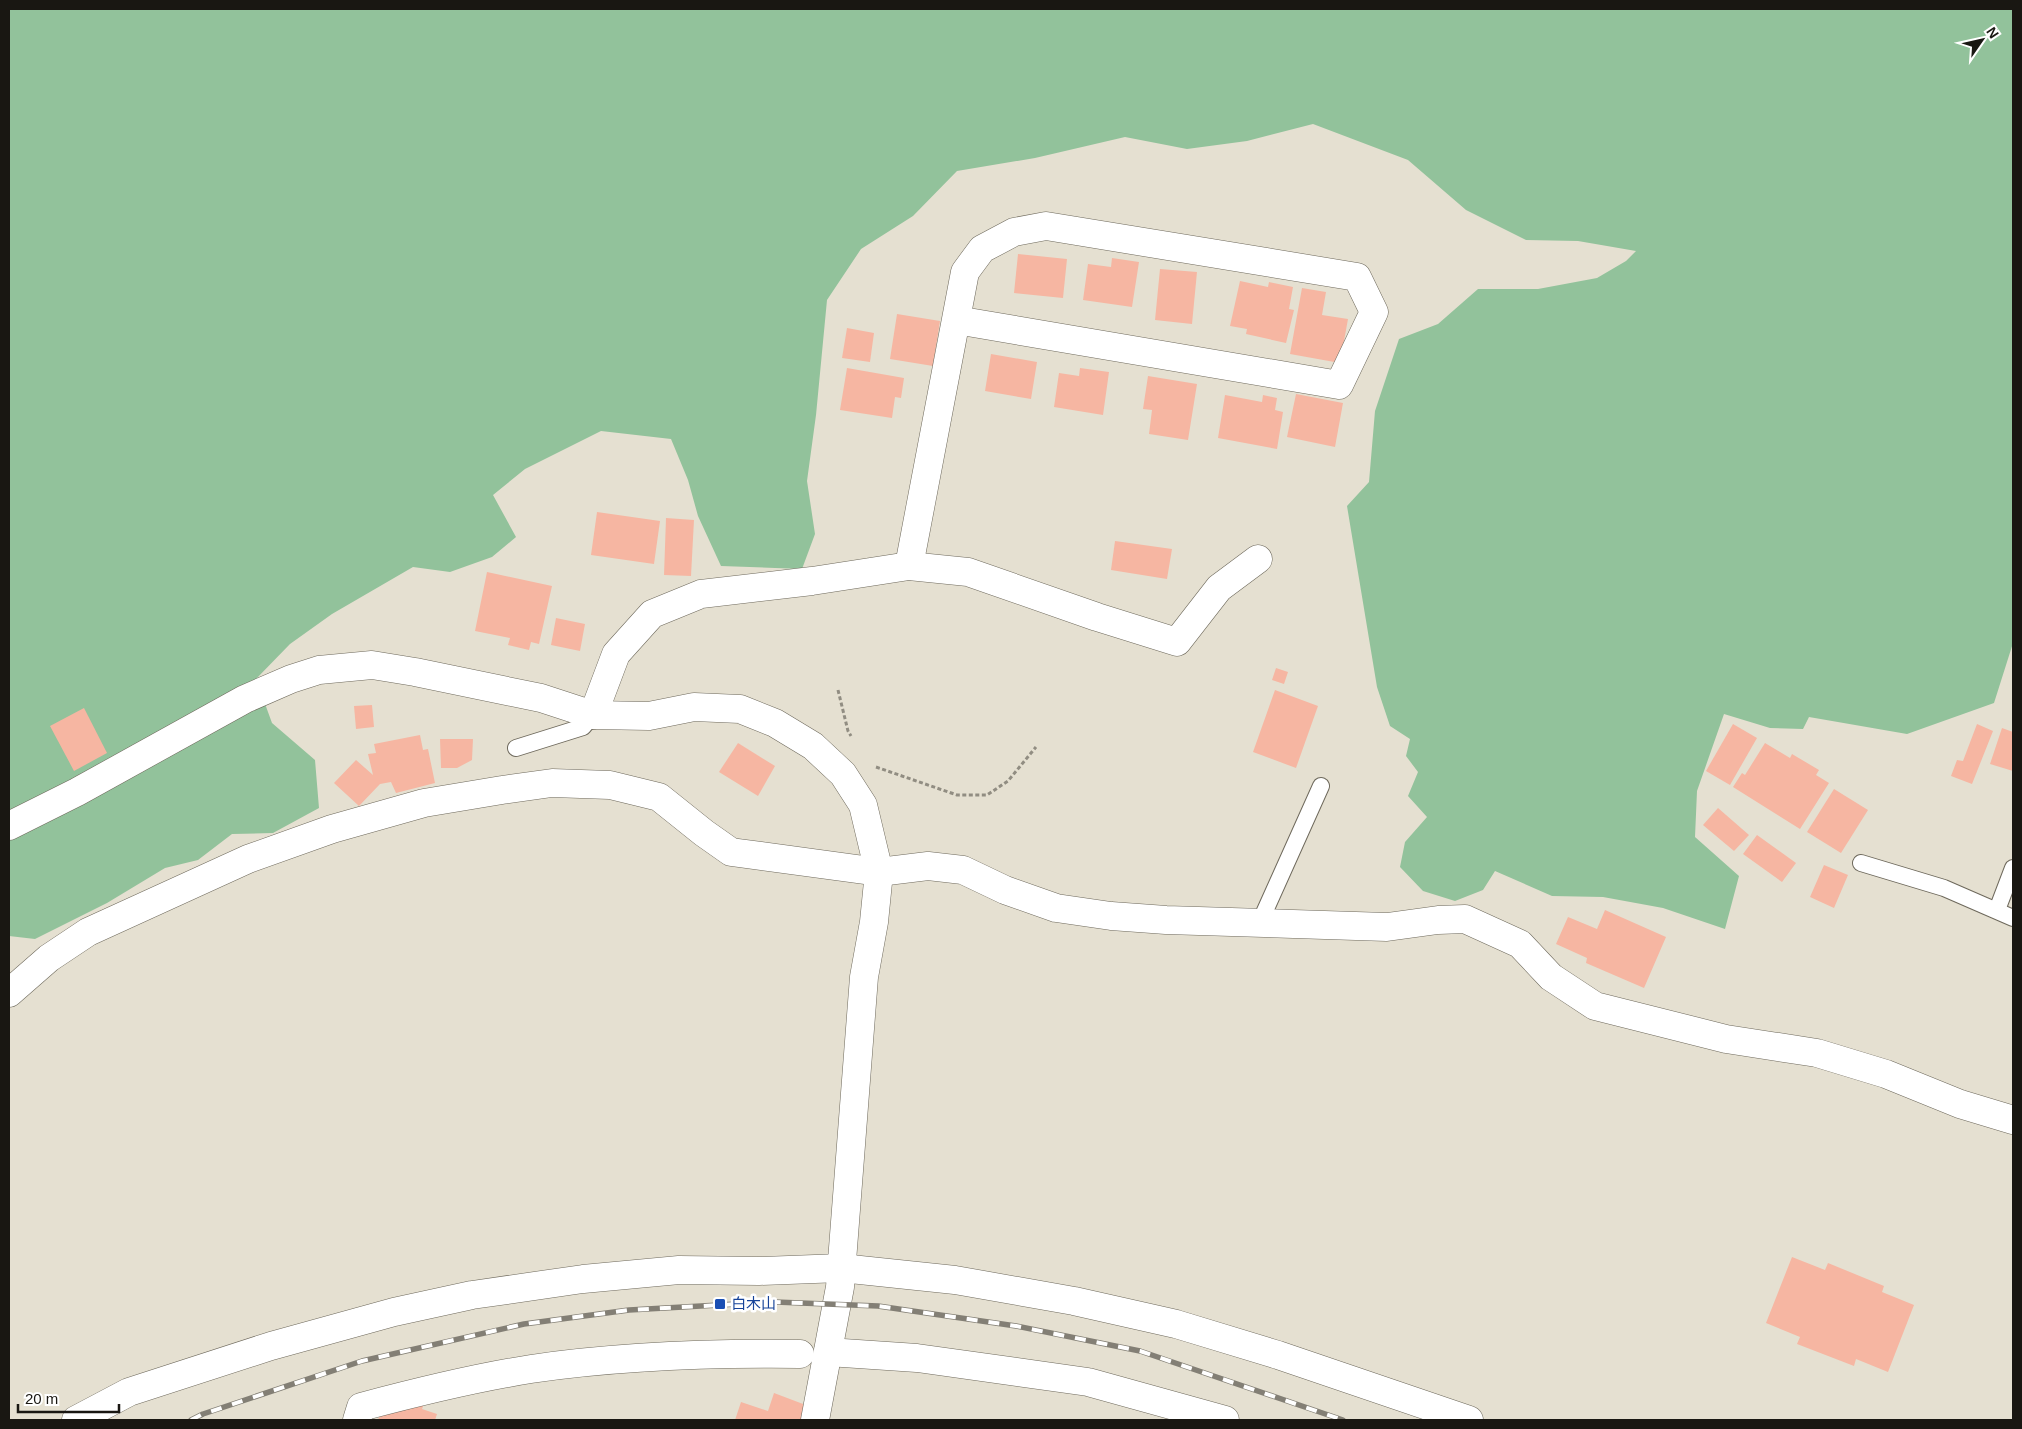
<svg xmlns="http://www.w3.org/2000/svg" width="2022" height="1429" viewBox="0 0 2022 1429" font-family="Helvetica,'Noto Sans JP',sans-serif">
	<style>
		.green { fill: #92c29b }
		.building { fill: #f6b6a2 }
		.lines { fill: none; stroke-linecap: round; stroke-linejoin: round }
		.lane-casing { stroke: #6e695c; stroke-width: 18 }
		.street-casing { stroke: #6e695c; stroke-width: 29 }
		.path { stroke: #918d82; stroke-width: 3; stroke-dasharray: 4 2.5; stroke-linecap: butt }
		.lane { stroke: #fff; stroke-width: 16 }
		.street { stroke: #fff; stroke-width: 28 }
		.rail-casing { stroke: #837f75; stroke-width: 5.5 }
		.rail { stroke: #fff; stroke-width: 4; stroke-dasharray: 11; stroke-linecap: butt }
		.transit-dot { fill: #1a4fb4; stroke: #fff; stroke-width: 2 }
		.labels { text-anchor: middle; stroke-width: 5; stroke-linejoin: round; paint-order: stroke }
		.transit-label { font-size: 15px; fill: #164399; stroke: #fff; text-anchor: start }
	</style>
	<rect width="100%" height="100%" fill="#e5e0d1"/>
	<!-- green -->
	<path class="green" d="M9 9H2013V643L1994 703 1907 734 1809 717 1803 729 1770 728 1724 714 1697 791 1695 837 1739 876 1725 929 1663 908 1603 897 1552 896 1495 871 1483 890 1455 901 1423 891 1400 867 1405 842 1427 817 1408 796 1418 772 1406 756 1410 739 1390 726 1377 687 1347 506 1369 482 1375 411 1399 339 1438 324 1478 289H1538L1597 278 1626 261 1636 251 1578 241 1526 240 1466 210 1408 160 1313 124 1247 141 1187 149 1125 137 1035 158 957 171 913 216 861 249 827 300 816 415 807 481 815 534 802 569 721 566 698 516 688 480 671 439 601 431 525 469 493 495 516 537 492 557 450 572 413 567 332 614 290 644 256 679 272 723 315 760 319 808 273 833 232 834 198 860 165 868 107 903 35 939 9 936Z"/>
	<!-- building -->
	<g class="building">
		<path d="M1018 254 1067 259 1063 298 1014 293Z"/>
		<path d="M1112 258 1139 262 1132 307 1083 300 1088 264 1111 267Z"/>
		<path d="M1160 269 1197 272 1192 324 1155 320Z"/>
		<path d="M1240 281 1268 287 1269 282 1293 287 1289 309 1294 310 1286 343 1246 334 1247 329 1230 326Z"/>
		<path d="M1302 288 1326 292 1322 315 1348 319 1340 363 1290 354Z"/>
		<path d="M897 314 940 321 933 366 890 359Z"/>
		<path d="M847 328 874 333 870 362 842 358Z"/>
		<path d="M991 354 1037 362 1031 399 985 391Z"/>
		<path d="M847 368 904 378 901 398 895 397 892 418 840 410Z"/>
		<path d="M1080 368 1109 372 1103 415 1054 407 1059 373 1079 376Z"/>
		<path d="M1148 376 1197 384 1188 440 1149 434 1152 410 1143 409Z"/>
		<path d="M1296 394 1343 403 1335 447 1287 437Z"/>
		<path d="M1225 395 1262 402 1263 395 1277 398 1275 410 1283 412 1277 449 1218 438Z"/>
		<path d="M597 512 660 521 654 564 591 555Z"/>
		<path d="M666 518 694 520 691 576 664 575Z"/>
		<path d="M1115 541 1172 549 1167 579 1111 570Z"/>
		<path d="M487 572 552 586 539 644 531 642 529 650 508 645 510 638 475 631Z"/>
		<path d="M556 618 585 624 580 651 551 645Z"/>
		<path d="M1276 668 1288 672 1284 684 1272 680Z"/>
		<path d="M1275 690 1318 706 1296 768 1253 752Z"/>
		<path d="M372 705 374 727 356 729 354 706Z"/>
		<path d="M84 708 107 753 74 771 50 726Z"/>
		<path d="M1733 724 1757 738 1730 785 1706 771Z"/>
		<path d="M1977 724 1993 731 1972 784 1951 776 1957 760 1963 761Z"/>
		<path d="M2002 728 2013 732V771L1990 764Z"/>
		<path d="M420 735 423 750 428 749 435 783 396 793 391 782 380 784 359 806 334 783 356 760 373 775 368 754 376 753 374 744Z"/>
		<path d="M440 739H473L472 760 457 768H441Z"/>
		<path d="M738 743 775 766 758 796 719 772Z"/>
		<path d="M1765 743 1790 758 1792 754 1819 770 1816 775 1829 783 1800 829 1733 787 1742 773 1745 775Z"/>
		<path d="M1834 789 1868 810 1841 853 1807 832Z"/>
		<path d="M1718 808 1749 835 1734 851 1703 825Z"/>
		<path d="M1757 835 1796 863 1782 882 1743 854Z"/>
		<path d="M1824 865 1848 875 1834 908 1810 897Z"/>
		<path d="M1605 910 1666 937 1644 988 1586 963 1587 958 1556 944 1568 917 1597 929Z"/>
		<path d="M1792 1257 1825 1270 1828 1263 1884 1286 1882 1292 1914 1305 1888 1372 1856 1359 1854 1366 1797 1344 1800 1337 1766 1323Z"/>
		<path d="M774 1393 811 1407 806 1420H735L741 1402 768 1411Z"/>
		<path d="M424 1404 422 1409 437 1414 435 1420H378L382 1408Z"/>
	</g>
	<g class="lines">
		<defs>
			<g id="lane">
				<path d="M516 748 583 727 593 715"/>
				<path d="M1861 863 1944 888 2013 918"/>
				<path d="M1997 910 2013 868"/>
				<path d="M1260 922 1321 786"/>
			</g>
			<g id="street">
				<path d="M909 566 965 272 982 249 1014 232 1046 226 1357 277 1374 312 1339 385 956 320"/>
				<path d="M593 715 616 654 652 614 701 594 812 581 909 566 968 572 1097 617 1177 642 1219 588 1258 559"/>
				<path d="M9 826 77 792 245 699 291 679 319 670 372 665 415 672 541 698 593 715 649 716 694 707 740 709 775 723 813 746 843 774 863 805 879 872 874 922 864 977 840 1287 815 1420"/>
				<path d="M9 993 49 958 88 932 248 859 332 829 424 803 502 790 552 783 610 785 659 797 704 833 731 852 879 872 928 866 963 870 1005 890 1056 908 1111 916 1166 920 1387 927 1438 920 1465 919 1520 944 1551 977 1595 1006 1726 1039 1817 1053 1886 1074 1960 1104 2013 1120"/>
				<path d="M828 1352 917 1358 1088 1382 1225 1420"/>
				<path d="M76 1420 129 1392 271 1346 394 1312 472 1295 583 1279 679 1270 759 1271 841 1268 955 1280 1074 1301 1176 1324 1278 1355 1469 1420"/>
				<path d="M357 1420 361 1407C417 1392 474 1378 531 1369 620 1356 710 1353 800 1354"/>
			</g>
		</defs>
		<!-- lane casing -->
		<use href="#lane" class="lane-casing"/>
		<!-- street casing -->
		<use href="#street" class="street-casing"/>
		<!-- path -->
		<g class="path">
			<path d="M838 690 848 731 851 736"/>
			<path d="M876 767 957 795H987L1008 781 1036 747"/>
		</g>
		<!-- lane -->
		<use href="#lane" class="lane"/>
		<!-- street -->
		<use href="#street" class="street"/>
		<defs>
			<path id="rail" d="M191 1420 203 1414 362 1361 524 1324 629 1310 775 1302 878 1306 1016 1326 1140 1351 1343 1420"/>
		</defs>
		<!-- rail casing -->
		<use href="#rail" class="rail-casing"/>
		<!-- rail -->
		<use href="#rail" class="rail"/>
	</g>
	<!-- markers -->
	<rect class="transit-dot" x="714" y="1298" width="12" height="12" rx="2.5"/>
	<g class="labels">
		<!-- transit labels -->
		<g class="transit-label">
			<text x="731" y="1309">白木山</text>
		</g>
	</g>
	<!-- border -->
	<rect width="2022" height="1429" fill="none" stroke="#191712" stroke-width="20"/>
	<!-- north arrow -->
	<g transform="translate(1982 40) rotate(56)" stroke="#ffffff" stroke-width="4" paint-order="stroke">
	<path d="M0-4L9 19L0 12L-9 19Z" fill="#191712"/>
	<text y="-8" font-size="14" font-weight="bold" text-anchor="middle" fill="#191712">N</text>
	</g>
	<!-- scale -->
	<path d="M18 1404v8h101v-8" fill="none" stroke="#191712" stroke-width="2.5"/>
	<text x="25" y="1404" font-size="15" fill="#191712" stroke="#ffffff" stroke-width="4" paint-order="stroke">20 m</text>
</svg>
